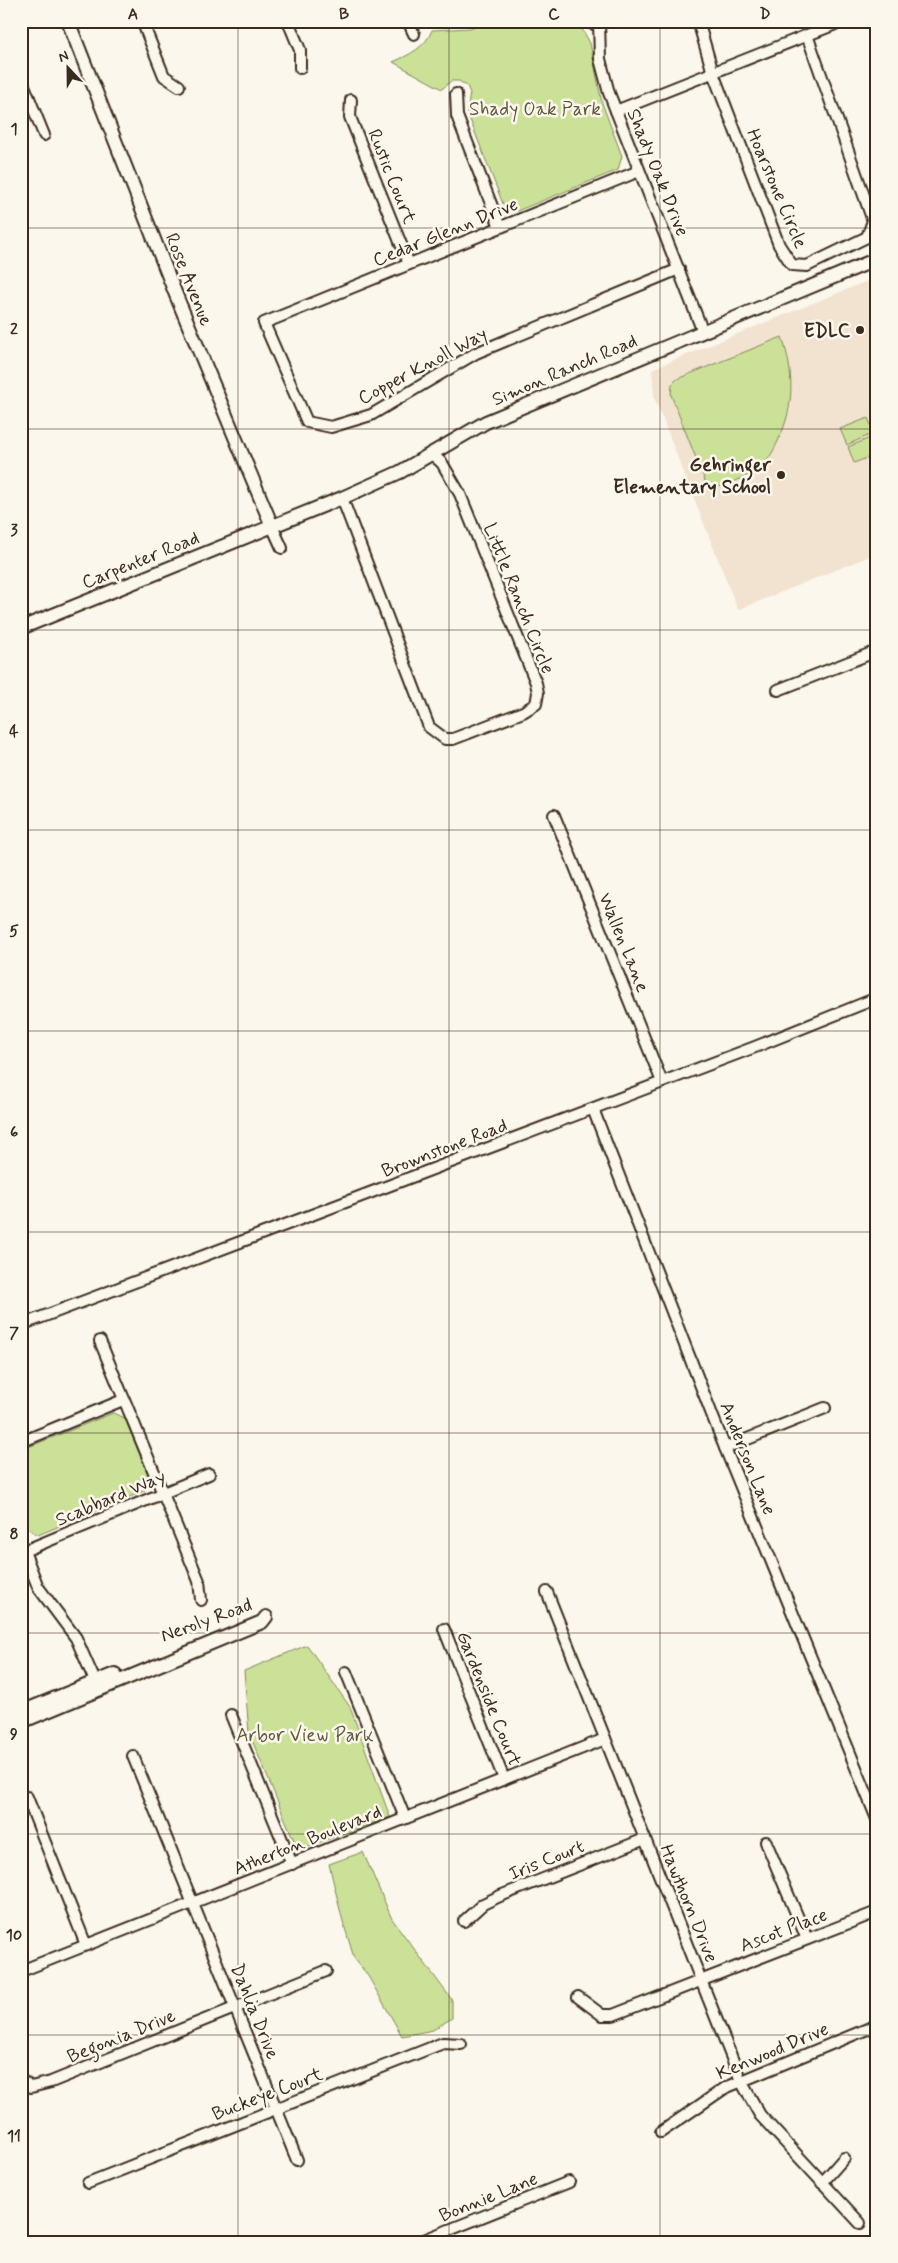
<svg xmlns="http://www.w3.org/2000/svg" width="898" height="2263" viewBox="0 0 898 2263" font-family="Mynerve,sans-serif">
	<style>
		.built { fill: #f2e2d0 }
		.green { fill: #cae197; stroke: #82865a }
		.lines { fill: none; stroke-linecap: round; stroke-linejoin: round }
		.minor-casing { stroke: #3b2a1e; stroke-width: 14 }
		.tertiary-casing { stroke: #3b2a1e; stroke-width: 16 }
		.minor { stroke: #fbf7ec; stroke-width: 10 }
		.tertiary { stroke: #fbf7ec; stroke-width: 12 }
		.grid { fill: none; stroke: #3b2a1e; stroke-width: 1; stroke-opacity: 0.55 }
		.poi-dot { fill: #3b2a1e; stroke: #fbf7ec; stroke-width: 2 }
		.labels { text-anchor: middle; stroke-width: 5; stroke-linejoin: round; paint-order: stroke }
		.park-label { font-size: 19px; fill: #5f583c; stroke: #fbf7ec }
		.street-label { font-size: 19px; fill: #3b2a1e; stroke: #fbf7ec }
		.poi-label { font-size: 19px; font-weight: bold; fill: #3b2a1e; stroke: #fbf7ec; text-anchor: end }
		.neatline { fill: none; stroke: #3b2a1e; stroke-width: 2 }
		.grid-label { font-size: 16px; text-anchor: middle; font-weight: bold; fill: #3b2a1e }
	</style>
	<rect width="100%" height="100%" fill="#fbf7ec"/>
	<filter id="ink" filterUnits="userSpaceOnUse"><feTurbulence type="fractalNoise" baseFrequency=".02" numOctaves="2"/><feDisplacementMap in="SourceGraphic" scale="10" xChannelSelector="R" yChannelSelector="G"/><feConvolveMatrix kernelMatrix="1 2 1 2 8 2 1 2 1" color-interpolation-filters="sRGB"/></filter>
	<g filter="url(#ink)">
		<!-- built -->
		<path class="built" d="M877 277V553L738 610 654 397 652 369Z"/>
		<!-- green -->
		<g class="green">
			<path d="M488 21H557L582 29 590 43 602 103 622 156 618 170 517 211 503 204 467 112 470 93 467 86 459 81H451L442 89 393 62C409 55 426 47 432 30L470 28Z"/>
			<path d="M782 337C794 373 795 406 778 441 774 450 767 463 759 469 745 479 724 484 709 491L671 395 672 384 677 379Z"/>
			<path d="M868 418 874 433 847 445 840 429Z"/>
			<path d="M875 436 877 454 854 463 848 447Z"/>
			<path d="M113 1413 125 1418 150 1480 144 1491 38 1535 25 1527 21 1518V1450Z"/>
			<path d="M307 1645 350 1707 390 1817 298 1850 249 1733 244 1671Z"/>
			<path d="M363 1852 392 1919 452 2000V2018L433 2030 402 2036 368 1976 354 1958 342 1918 329 1864Z"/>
		</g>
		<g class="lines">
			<defs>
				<g id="minor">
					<path d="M142 21 164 76 179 86"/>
					<path d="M288 21 300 50V68"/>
					<path d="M408 21 414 34"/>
					<path d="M583 21 598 25"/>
					<path d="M599 21 600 59 609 93 703 332"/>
					<path d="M698 21 713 73 779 245 792 265 807 266 867 237 873 221 807 35"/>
					<path d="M21 78 44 135"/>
					<path d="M456 94 457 116 500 227"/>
					<path d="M351 100 350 117 409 264"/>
					<path d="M616 111 843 21"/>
					<path d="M639 171 264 323 307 422 331 427 371 415 476 353 679 269"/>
					<path d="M342 498 429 727 445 739H453L523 712 536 704 538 693 536 683 460 494 442 463 431 453"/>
					<path d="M272 526 282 548"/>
					<path d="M778 690 877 651"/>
					<path d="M554 815 662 1082"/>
					<path d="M593 1109 725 1448 877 1819"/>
					<path d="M21 1325 755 1047 877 998"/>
					<path d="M100 1341 199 1581 201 1600"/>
					<path d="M21 1442 123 1400"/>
					<path d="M725 1448 825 1408"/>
					<path d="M22 1546 38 1587 76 1638 98 1688"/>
					<path d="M24 1551 209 1474"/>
					<path d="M547 1592 741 2081 760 2115 860 2223"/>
					<path d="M444 1629 504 1779"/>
					<path d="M346 1672 405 1818"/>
					<path d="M231 1715 292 1864"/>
					<path d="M133 1756 297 2160"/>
					<path d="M27 1797 86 1945"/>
					<path d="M766 1842 807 1939"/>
					<path d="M464 1921 483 1904 500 1896 645 1839"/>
					<path d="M21 1971 605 1739"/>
					<path d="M578 1997 602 2015H613L877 1912"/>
					<path d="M21 2080 31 2087 51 2082 326 1971"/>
					<path d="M661 2132 725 2088 877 2025"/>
					<path d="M88 2183 443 2043 461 2044"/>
					<path d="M822 2183 844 2158"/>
					<path d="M419 2242 569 2182"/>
				</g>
				<g id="tertiary">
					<path d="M68 21 176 295 272 526"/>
					<path d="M21 628 342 498 400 472 486 422 877 259"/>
					<path d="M21 1712 115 1674"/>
					<path d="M21 1722 262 1622 266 1617"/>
				</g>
			</defs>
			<!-- minor casing -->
			<use href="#minor" class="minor-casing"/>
			<!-- tertiary casing -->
			<use href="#tertiary" class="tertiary-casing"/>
			<!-- minor -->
			<use href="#minor" class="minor"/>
			<!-- tertiary -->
			<use href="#tertiary" class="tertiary"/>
		</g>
	</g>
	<!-- grid -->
	<path class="grid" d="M238 21V2242M449 21V2242M660 21V2242M21 228H877M21 429H877M21 630H877M21 830H877M21 1031H877M21 1232H877M21 1433H877M21 1633H877M21 1834H877M21 2035H877"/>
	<!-- markers -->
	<g class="poi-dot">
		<circle cx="860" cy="330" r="5"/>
		<circle cx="781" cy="475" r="5"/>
	</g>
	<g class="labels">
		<!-- park labels -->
		<g class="park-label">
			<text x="535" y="115">Shady Oak Park</text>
			<text x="305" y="1741">Arbor View Park</text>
		</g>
		<!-- street labels -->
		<g class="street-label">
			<text transform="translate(659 172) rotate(68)" y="7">Shady Oak Drive</text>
			<text transform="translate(393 176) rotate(68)" y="7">Rustic Court</text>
			<text transform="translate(778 188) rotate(67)" y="7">Hoarstone Circle</text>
			<text transform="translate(445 231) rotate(-22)" y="7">Cedar Glenn Drive</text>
			<text transform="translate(190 279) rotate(68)" y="7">Rose Avenue</text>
			<text transform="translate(422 365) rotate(-28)" y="7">Copper Knoll Way</text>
			<text transform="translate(564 369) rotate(-23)" y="7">Simon Ranch Road</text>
			<text transform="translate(140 559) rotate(-22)" y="7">Carpenter Road</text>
			<text transform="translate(520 598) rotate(68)" y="7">Little Ranch Circle</text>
			<text transform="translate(625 942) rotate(68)" y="7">Wallen Lane</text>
			<text transform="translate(444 1147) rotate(-21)" y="7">Brownstone Road</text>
			<text transform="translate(749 1458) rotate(68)" y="7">Anderson Lane</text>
			<text transform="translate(110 1497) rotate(-23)" y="7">Scabbard Way</text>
			<text transform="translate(206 1619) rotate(-20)" y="7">Neroly Road</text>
			<text transform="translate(490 1698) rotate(68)" y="7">Gardenside Court</text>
			<text transform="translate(307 1839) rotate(-22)" y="7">Atherton Boulevard</text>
			<text transform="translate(546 1859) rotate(-22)" y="7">Iris Court</text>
			<text transform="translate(690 1903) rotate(68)" y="7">Hawthorn Drive</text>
			<text transform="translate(783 1929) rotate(-21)" y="7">Ascot Place</text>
			<text transform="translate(256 2011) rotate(68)" y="7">Dahlia Drive</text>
			<text transform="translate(121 2035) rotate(-22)" y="7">Begonia Drive</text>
			<text transform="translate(772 2050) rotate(-23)" y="7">Kenwood Drive</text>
			<text transform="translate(267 2093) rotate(-21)" y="7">Buckeye Court</text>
			<text transform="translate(488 2196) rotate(-22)" y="7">Bonnie Lane</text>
		</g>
		<!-- poi labels -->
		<g class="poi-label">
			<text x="850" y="337">EDLC</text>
			<text x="771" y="471">Gehringer<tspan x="771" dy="22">Elementary School</tspan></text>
		</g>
	</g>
	<!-- margin -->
	<rect width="898" height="2263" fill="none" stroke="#fbf7ec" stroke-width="55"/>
	<!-- north arrow -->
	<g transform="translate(68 68) rotate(338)" stroke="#fbf7ec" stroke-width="4" paint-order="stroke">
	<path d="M0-4L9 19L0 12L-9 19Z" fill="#3b2a1e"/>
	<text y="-8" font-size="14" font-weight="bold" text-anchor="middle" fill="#3b2a1e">N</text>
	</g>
	<rect x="28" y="28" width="842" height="2208" class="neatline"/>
	<g class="grid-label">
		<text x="133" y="19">A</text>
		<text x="344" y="19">B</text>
		<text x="554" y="19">C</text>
		<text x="765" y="19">D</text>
		<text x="14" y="134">1</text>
		<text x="14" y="334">2</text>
		<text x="14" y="535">3</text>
		<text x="14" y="736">4</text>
		<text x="14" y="936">5</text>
		<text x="14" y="1137">6</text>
		<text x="14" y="1338">7</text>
		<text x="14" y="1539">8</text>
		<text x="14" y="1739">9</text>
		<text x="14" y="1940">10</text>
		<text x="14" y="2141">11</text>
	</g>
</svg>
